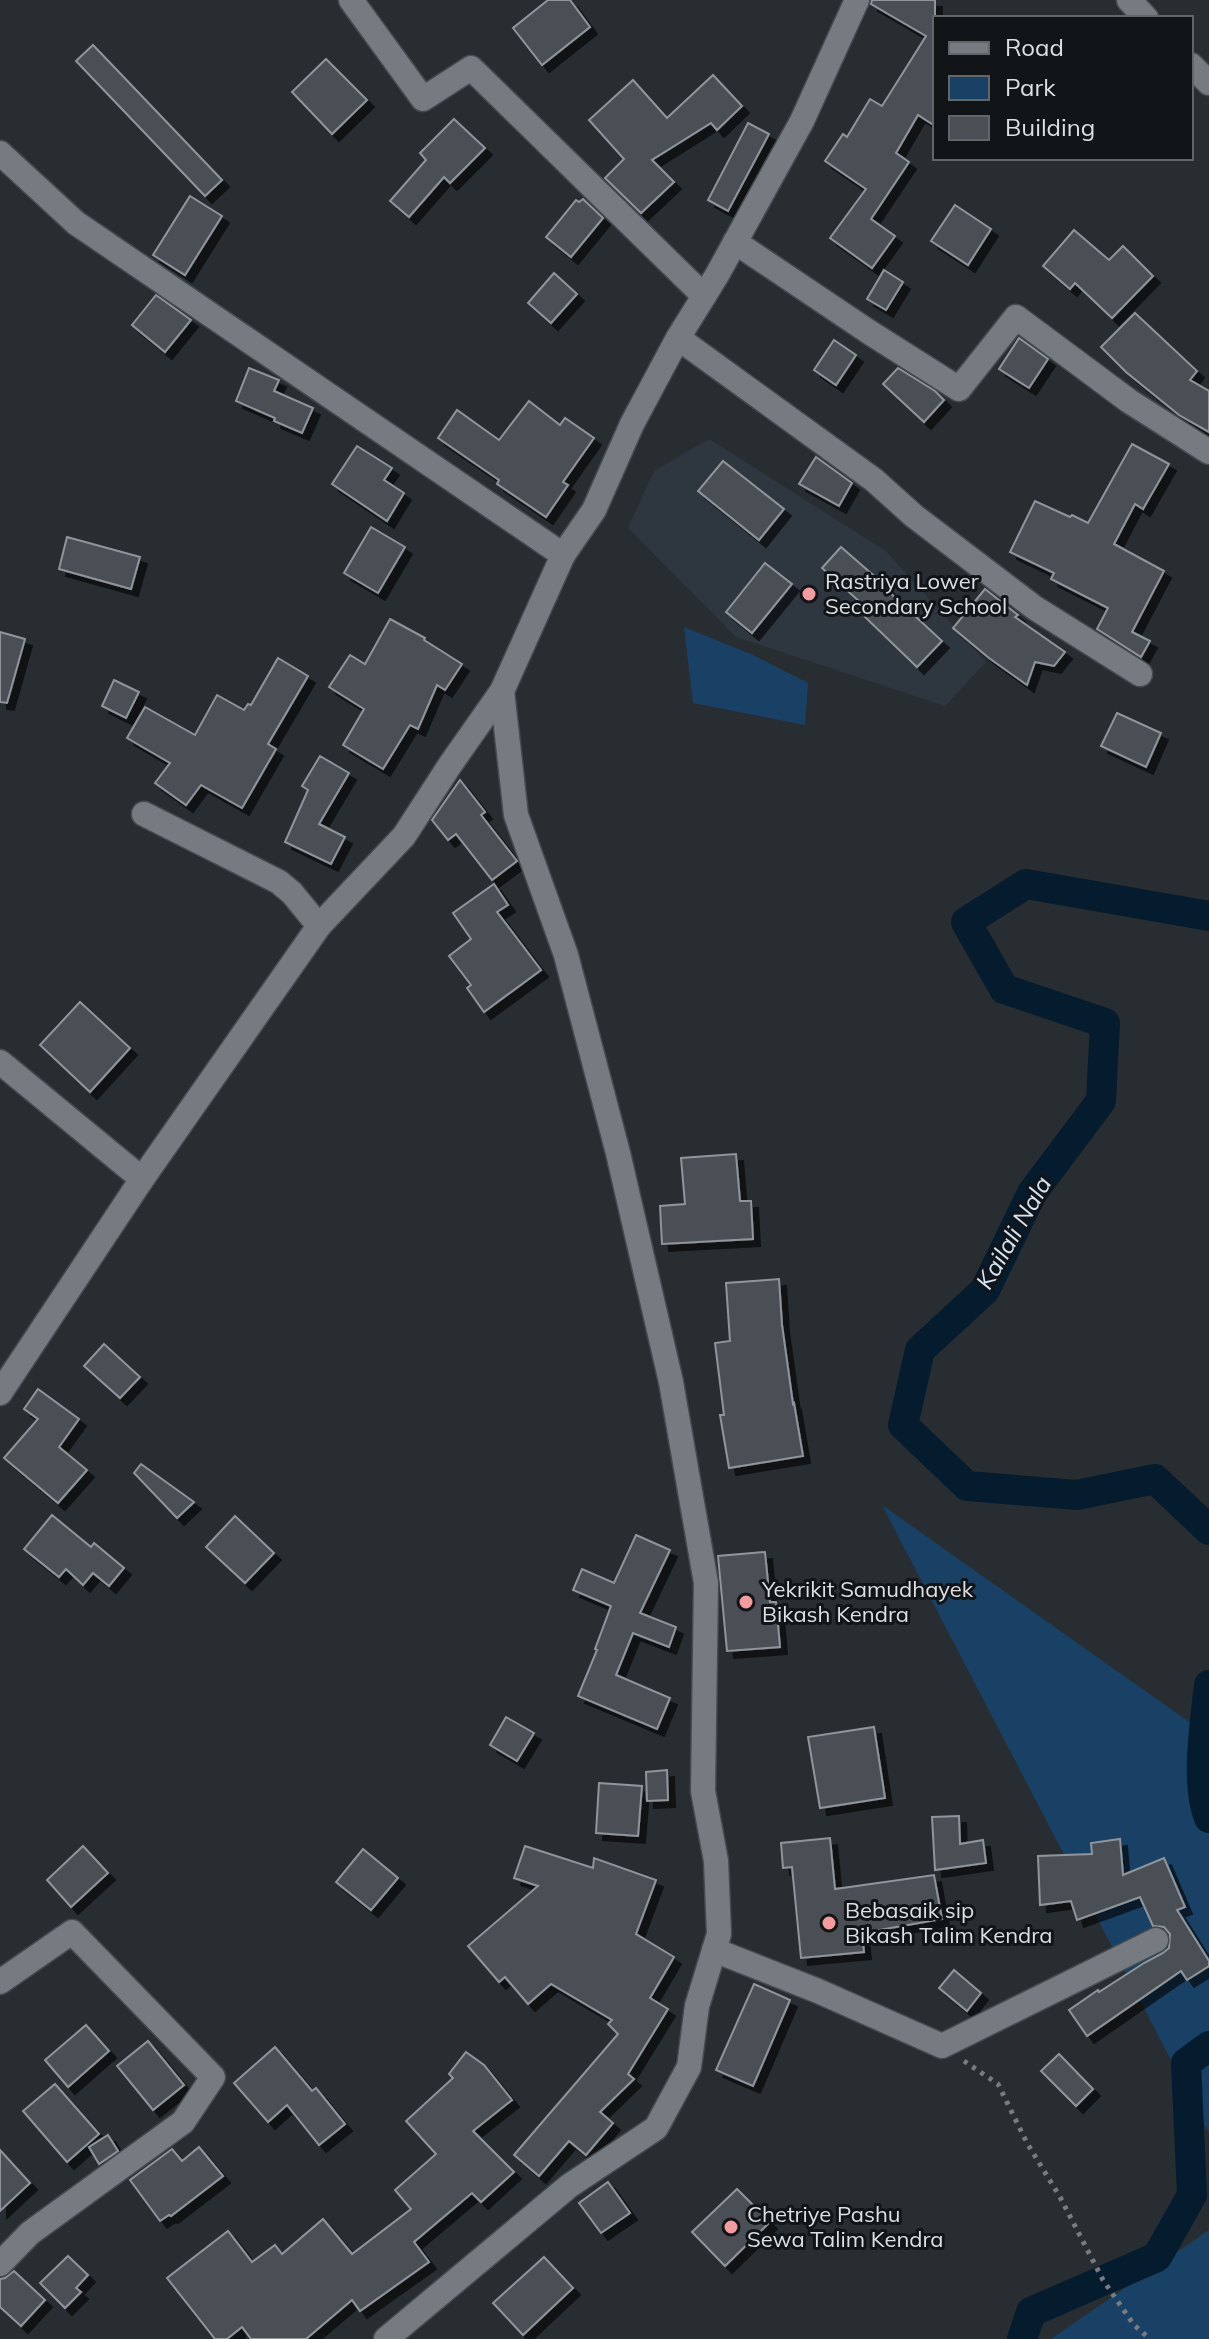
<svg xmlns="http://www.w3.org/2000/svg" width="1209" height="2339" viewBox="0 0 1209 2339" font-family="Mulish,sans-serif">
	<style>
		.built { fill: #2e3740 }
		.green { fill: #184165 }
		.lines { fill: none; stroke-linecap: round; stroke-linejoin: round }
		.canal { stroke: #051b2e; stroke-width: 30 }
		.building { fill: #494f54; stroke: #8f959b; stroke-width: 2; filter: url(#shadow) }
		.minor-casing { stroke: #454a4e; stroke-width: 27 }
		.path { stroke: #787c81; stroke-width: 5; stroke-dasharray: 4 6; stroke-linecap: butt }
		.minor { stroke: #757b81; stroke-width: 24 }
		.poi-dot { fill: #f49b9f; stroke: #121517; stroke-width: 3 }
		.labels { text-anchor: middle; stroke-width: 6; stroke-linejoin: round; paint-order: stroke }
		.poi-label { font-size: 22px; fill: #dcdfe3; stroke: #121517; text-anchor: start }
		.water-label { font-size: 24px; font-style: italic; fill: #d2e4f5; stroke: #121517 }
	</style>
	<defs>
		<filter id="shadow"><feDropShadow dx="7" dy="7" stdDeviation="0" flood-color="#0009"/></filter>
	</defs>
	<rect width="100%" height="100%" fill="#282d32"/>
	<!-- built -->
	<path class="built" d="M709 439 886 551 986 662 945 706 736 637 628 528 654 471Z"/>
	<!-- green -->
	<g class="green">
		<path d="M684 627 753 655 808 683 805 725 693 703Z"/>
		<path d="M882 1505 1209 1736V2133Z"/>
		<path d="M1209 2230V2339H1051Z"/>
	</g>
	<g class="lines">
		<!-- canal -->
		<g class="canal">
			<path d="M1209 916 1026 884 966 922 1004 989 1105 1023 1101 1101 1032 1193 985 1290 920 1350 903 1425 967 1486 1077 1495 1155 1479 1209 1530"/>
			<path d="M1209 1685C1205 1722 1195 1784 1209 1818"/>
			<path d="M1022 2339 1031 2312 1157 2257 1192 2195 1186 2063 1209 2046"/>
		</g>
	</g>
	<!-- building -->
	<g class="building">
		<path d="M548 0H570L590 27 542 65 513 28Z"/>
		<path d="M872 0H935V126L918 115 896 153 909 162 871 219 895 236 872 268 830 238 866 189 825 161 843 134 847 137 870 99 882 106 926 36 871 4Z"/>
		<path d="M93 45 222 180 205 196 76 61Z"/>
		<path d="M326 59 367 100 332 134 292 92Z"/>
		<path d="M713 75 742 106 717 130 711 123 652 160 674 182 641 213 605 178 624 159 589 120 633 80 667 118Z"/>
		<path d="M454 119 485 148 450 183 444 177 409 217 390 201 426 160 420 153Z"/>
		<path d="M748 123 769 134 728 211 708 200Z"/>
		<path d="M190 196 222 216 185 275 153 255Z"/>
		<path d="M583 199 603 218 571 257 546 237 576 200 579 202Z"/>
		<path d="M955 205 991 229 968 265 931 241Z"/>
		<path d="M1074 230 1109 260 1123 246 1153 276 1112 318 1075 283 1070 289 1043 266Z"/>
		<path d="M884 270 903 282 886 310 867 299Z"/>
		<path d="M554 273 577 294 551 323 528 303Z"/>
		<path d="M156 295 191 320 165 352 132 325Z"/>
		<path d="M1135 313 1197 371 1190 380 1209 391V432L1179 415 1126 372 1101 347Z"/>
		<path d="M1019 338 1048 359 1029 388 999 369Z"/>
		<path d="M834 340 856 355 836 385 814 370Z"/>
		<path d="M249 368 279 380 274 391 313 408 302 433 274 421 275 418 236 401Z"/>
		<path d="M898 368 935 391 944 400 924 422 883 384Z"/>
		<path d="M529 401 560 425 565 418 594 438 563 482 568 485 546 517 497 484 499 480 438 438 457 410 499 440Z"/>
		<path d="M1132 444 1169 464 1143 509 1135 504 1114 544 1164 571 1132 632 1150 641 1141 657 1097 629 1108 608 1051 579 1054 573 1010 552 1035 501 1070 517 1072 515 1088 523Z"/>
		<path d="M357 446 392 468 384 480 404 493 387 521 332 484Z"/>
		<path d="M816 457 852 483 839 506 799 484Z"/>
		<path d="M723 461 784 509 759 540 698 491Z"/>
		<path d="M371 527 405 547 378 593 344 573Z"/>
		<path d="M67 537 140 557 131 589 59 569Z"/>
		<path d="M841 547 888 588 887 590 942 641 917 667 865 617 870 611 822 568Z"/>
		<path d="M765 563 792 584 752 633 726 612Z"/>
		<path d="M985 589 1018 615 1015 617 1065 652 1054 666 1035 662 1027 685 989 658 953 628Z"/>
		<path d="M390 619 425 638 424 640 462 664 445 690 437 685 418 729 410 725 383 769 343 745 364 709 329 687 350 655 365 664Z"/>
		<path d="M0 632 25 639 7 703 0 702Z"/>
		<path d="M278 658 308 676 268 744 276 749 242 808 201 785 186 805 155 783 170 763 127 738 145 707 195 735 217 695 244 710 248 704 251 705Z"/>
		<path d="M114 680 139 692 126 718 102 706Z"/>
		<path d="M1117 713 1161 733 1146 767 1101 746Z"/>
		<path d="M320 756 349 773 319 824 345 837 331 864 285 842 308 790 302 786Z"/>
		<path d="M460 780 485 812 481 815 517 861 492 880 456 834 448 840 432 820Z"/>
		<path d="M494 884 508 905 497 912 541 970 484 1012 467 988 471 985 449 956 471 939 453 913Z"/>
		<path d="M80 1002 130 1048 90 1092 40 1045Z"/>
		<path d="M736 1154 740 1201H751L753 1239 662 1244 660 1206 685 1204 681 1158Z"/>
		<path d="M779 1279 782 1325 793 1404 794 1403 803 1456 729 1468 720 1415H724L715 1343 730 1341 726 1283Z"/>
		<path d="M104 1344 140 1377 120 1398 84 1366Z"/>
		<path d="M38 1389 79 1419 59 1447 87 1470 58 1503 4 1458 38 1419 24 1409Z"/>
		<path d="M141 1464 194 1502 177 1518 134 1473Z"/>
		<path d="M52 1515 91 1547 94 1543 124 1568 109 1586 93 1573 83 1585 66 1569 59 1577 24 1549Z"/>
		<path d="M235 1516 274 1553 245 1583 206 1547Z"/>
		<path d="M636 1535 670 1550 640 1613 676 1627 669 1647 633 1633 616 1675 670 1698 657 1729 578 1696 597 1650 595 1649 611 1606 573 1590 582 1569 614 1583Z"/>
		<path d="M765 1552 770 1602H776L780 1647 727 1651 718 1556Z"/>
		<path d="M506 1717 534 1733 517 1761 490 1745Z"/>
		<path d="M874 1727 885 1798 820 1808 808 1737Z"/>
		<path d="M667 1770 668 1800 647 1801 646 1772Z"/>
		<path d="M599 1783 642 1786 638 1836 596 1833Z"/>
		<path d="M959 1816 960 1844 983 1840 986 1863 935 1870 932 1817Z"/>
		<path d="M830 1838 835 1889 934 1875 942 1919 862 1933 864 1952 801 1958 792 1867 783 1868 781 1843Z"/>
		<path d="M1120 1839 1123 1875 1164 1858 1185 1907 1177 1910 1209 1961V1966L1187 1980 1181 1971 1087 2036 1069 2010 1098 1990 1099 1992 1144 1963 1163 1953 1169 1948 1170 1934 1164 1927 1153 1926 1140 1897 1077 1920 1071 1901 1040 1905 1038 1856 1092 1854 1091 1843Z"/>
		<path d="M83 1846 108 1873 71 1907 47 1880Z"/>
		<path d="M525 1846 593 1868 594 1858 656 1880 636 1934 674 1957 650 1998 668 2009 628 2074 634 2079 600 2112 613 2123 586 2155 569 2141 539 2176 514 2155 618 2034 608 2024 612 2020 551 1984 528 2004 505 1977 499 1982 468 1946 538 1886 514 1878Z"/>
		<path d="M363 1849 398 1878 371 1910 336 1882Z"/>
		<path d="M954 1970 981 1993 967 2011 939 1988Z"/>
		<path d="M754 1984 790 2000 753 2086 716 2070Z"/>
		<path d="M86 2025 109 2051 68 2087 45 2060Z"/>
		<path d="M148 2041 184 2085 153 2110 117 2066Z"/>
		<path d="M275 2047 312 2091 316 2088 345 2124 319 2145 287 2105 268 2122 234 2083Z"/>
		<path d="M466 2052 484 2065 512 2100 473 2131 514 2172 481 2202 472 2193 414 2242 429 2262 360 2311 352 2300 306 2339H251L242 2327 227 2339H215L167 2278 228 2231 252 2262 275 2245 282 2254 323 2219 352 2254 411 2209 395 2190 436 2154 406 2121 453 2078 449 2074Z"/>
		<path d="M1059 2054 1093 2089 1076 2106 1041 2071Z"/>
		<path d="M55 2084 99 2134 67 2162 23 2111Z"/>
		<path d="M108 2135 118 2151 99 2164 89 2147Z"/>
		<path d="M199 2147 223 2176 171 2216 169 2215 160 2221 130 2180 172 2149 182 2161Z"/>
		<path d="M0 2150 30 2183 0 2211Z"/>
		<path d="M608 2182 630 2213 601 2233 579 2203Z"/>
		<path d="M737 2189 770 2222 725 2266 692 2232Z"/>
		<path d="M68 2256 88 2275 76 2288 81 2292 65 2308 40 2283Z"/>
		<path d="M544 2257 573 2288 523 2335 493 2303Z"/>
		<path d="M14 2271 45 2300 21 2326 0 2307V2279L5 2278Z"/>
	</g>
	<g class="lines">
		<defs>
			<g id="minor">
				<path d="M351 0 423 99 471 68 704 296"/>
				<path d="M1129 0 1146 18"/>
				<path d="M1191 65 1209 83"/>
				<path d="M0 153 76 223 563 555"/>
				<path d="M735 242 869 332 959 389 1016 317 1129 401 1209 452"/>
				<path d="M678 338 874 480 914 516 1035 608 1140 674"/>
				<path d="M144 814 279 882 292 893 319 926"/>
				<path d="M0 1062 142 1179"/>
				<path d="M0 1393 142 1179 319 926 404 836 450 765 502 691 563 555 594 510 632 424 678 338 717 275 802 121 857 0"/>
				<path d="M714 1950 818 1991 942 2046 1156 1940"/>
				<path d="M0 1982 72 1932 213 2077 183 2122 30 2233 0 2264"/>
				<path d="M386 2339 569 2186 656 2128 689 2067 697 2006 719 1934 716 1861 703 1791 706 1583 671 1382 618 1153 566 955 516 815 502 691"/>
			</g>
		</defs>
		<!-- minor casing -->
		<use href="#minor" class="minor-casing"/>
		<!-- path -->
		<path class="path" d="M964 2061 998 2084 1027 2143 1060 2197 1103 2280 1134 2325 1150 2339"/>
		<!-- minor -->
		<use href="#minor" class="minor"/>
	</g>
	<!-- markers -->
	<g class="poi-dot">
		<circle cx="809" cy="594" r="8"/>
		<circle cx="746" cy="1602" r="8"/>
		<circle cx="829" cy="1923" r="8"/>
		<circle cx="731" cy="2227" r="8"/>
	</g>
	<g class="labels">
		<!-- poi labels -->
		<g class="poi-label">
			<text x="825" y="589">Rastriya Lower<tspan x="825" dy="25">Secondary School</tspan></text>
			<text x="762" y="1597">Yekrikit Samudhayek<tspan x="762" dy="25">Bikash Kendra</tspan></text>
			<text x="845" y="1918">Bebasaik sip<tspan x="845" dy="25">Bikash Talim Kendra</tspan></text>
			<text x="747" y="2222">Chetriye Pashu<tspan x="747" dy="25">Sewa Talim Kendra</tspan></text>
		</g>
		<!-- water labels -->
		<g class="water-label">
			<text transform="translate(1014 1233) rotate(-60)" y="8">Kailali Nala</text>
		</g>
	</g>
	<!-- legend -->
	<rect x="933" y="16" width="260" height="144" fill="#121517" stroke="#636669" stroke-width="2"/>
	<rect x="949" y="42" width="40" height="12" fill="#757b81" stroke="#636669" stroke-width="2"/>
	<text x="1005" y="56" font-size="24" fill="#dcdfe3">Road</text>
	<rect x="949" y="76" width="40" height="24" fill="#184165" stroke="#636669" stroke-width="2"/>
	<text x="1005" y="96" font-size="24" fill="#dcdfe3">Park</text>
	<rect x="949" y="116" width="40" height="24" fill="#494f54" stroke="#636669" stroke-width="2"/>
	<text x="1005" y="136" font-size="24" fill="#dcdfe3">Building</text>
</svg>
